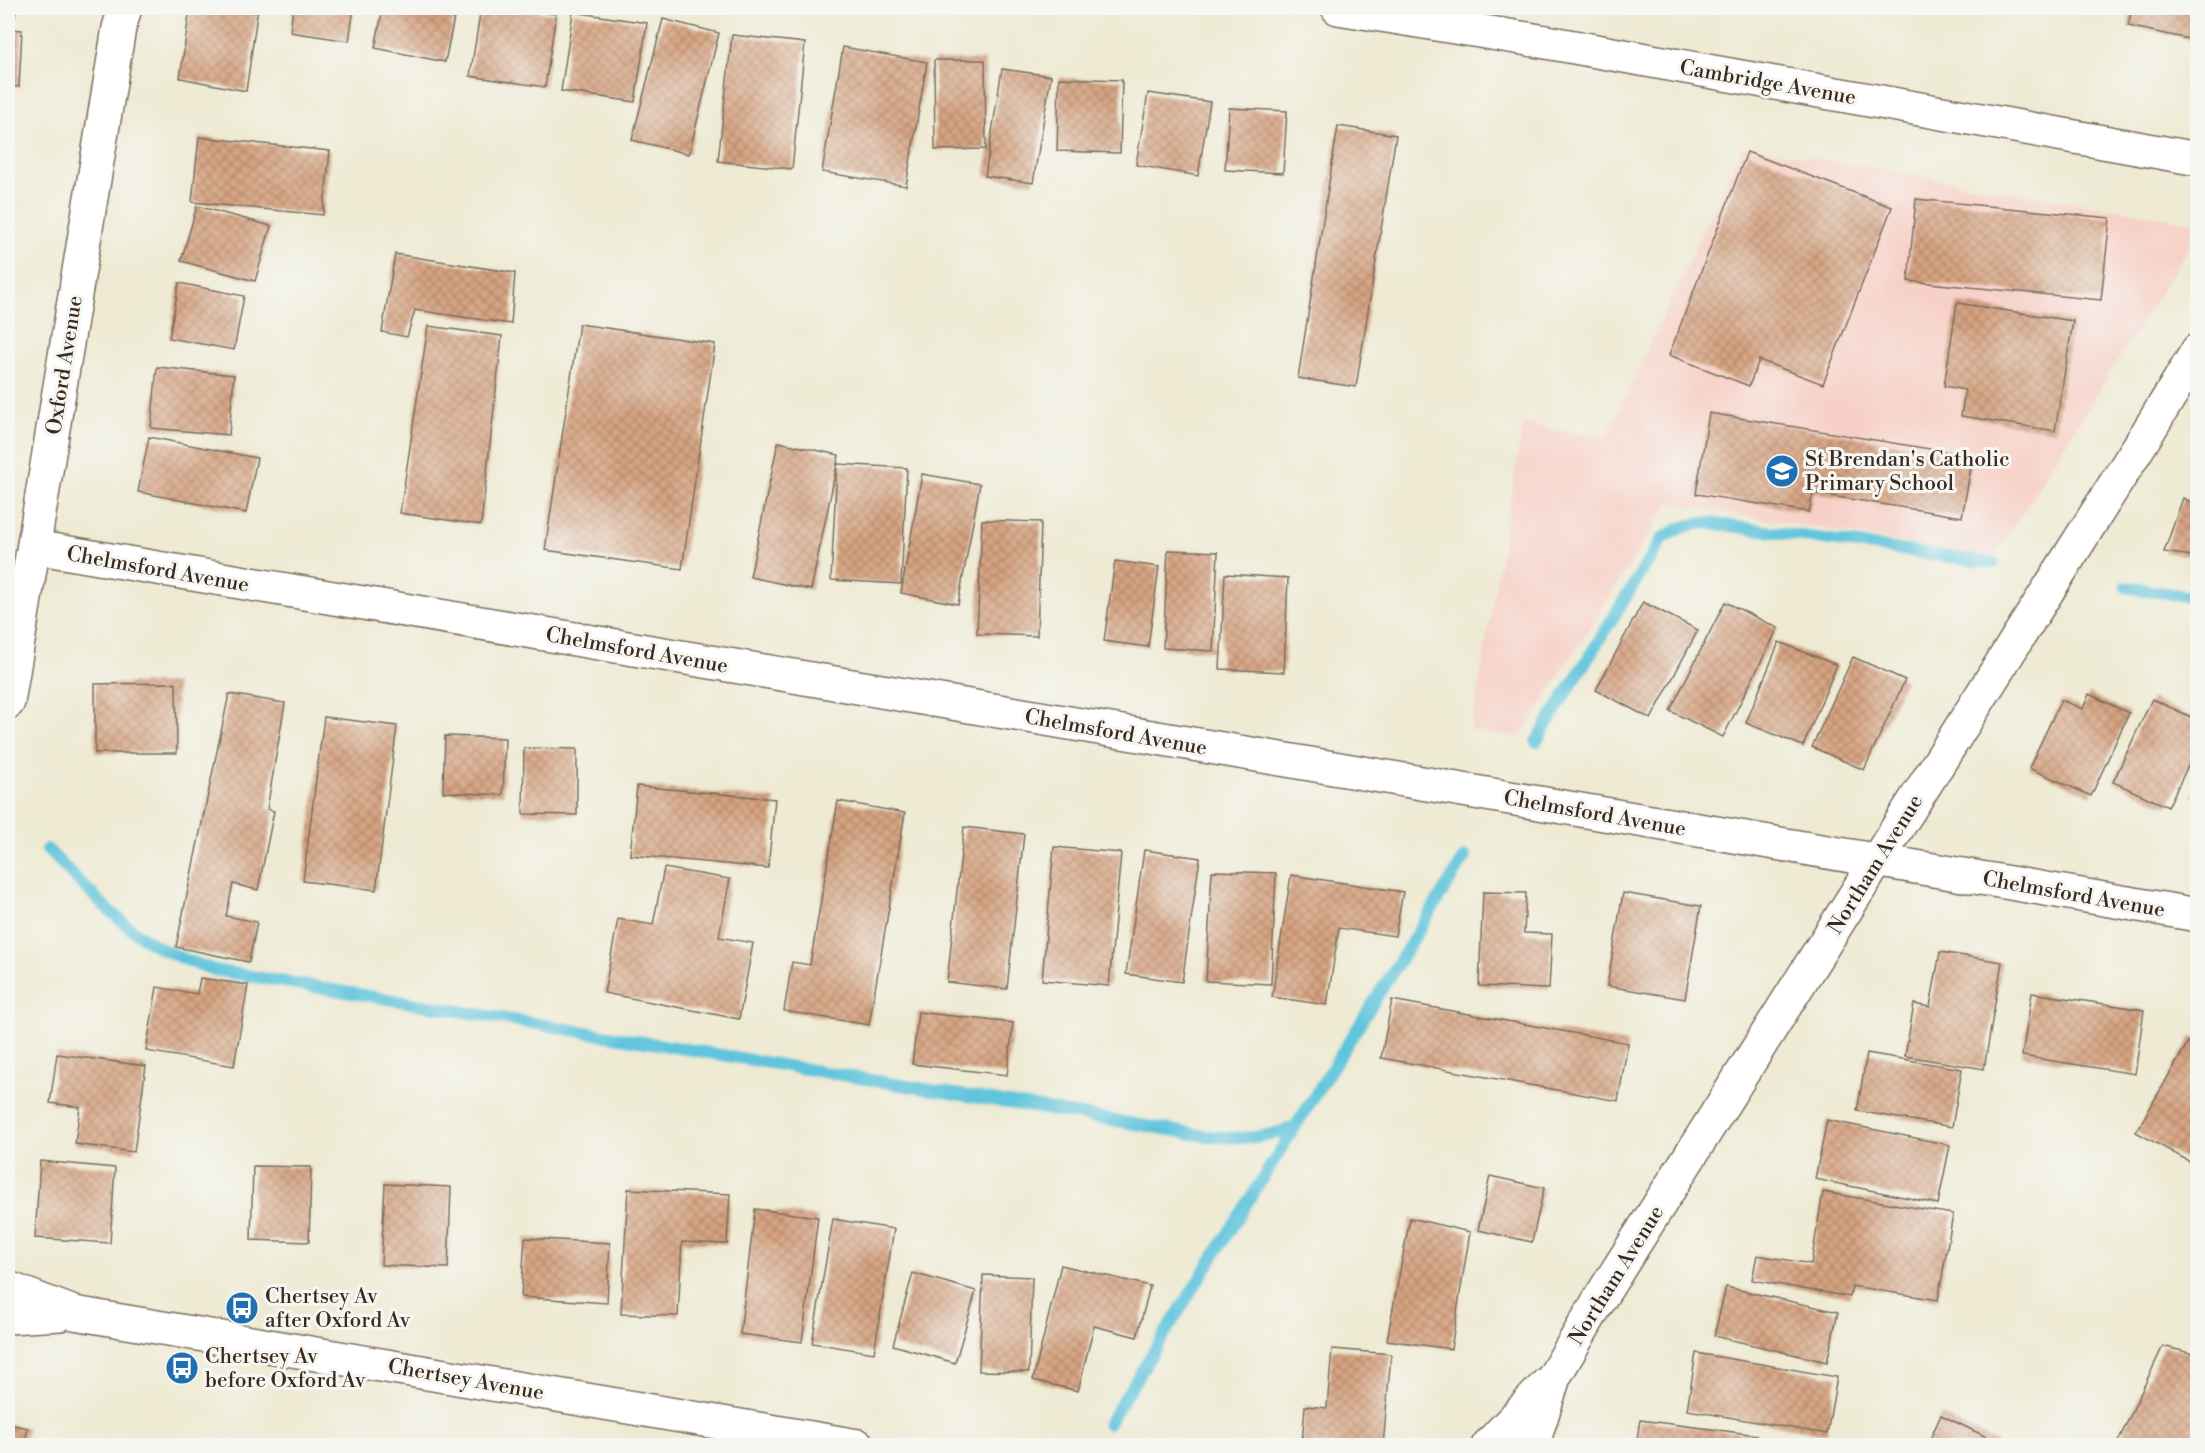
<svg xmlns="http://www.w3.org/2000/svg" width="2205" height="1453" viewBox="0 0 2205 1453" font-family="'Libre Bodoni',serif">
	<style>
		.built { fill: #f7d1c7 }
		.lines { fill: none; stroke-linecap: round; stroke-linejoin: round }
		.stream { stroke: #5fc4dc; stroke-width: 12 }
		.building { fill: url(#building-cross-hatch) }
		.minor-casing { stroke: #7a6d5d; stroke-width: 36 }
		.minor { stroke: #fff; stroke-width: 33 }
		.labels { text-anchor: middle; stroke-width: 6; stroke-linejoin: round; paint-order: stroke }
		.street-label { font-size: 21px; fill: #3b2a1e; stroke: #f6f6f2 }
		.poi-label { font-size: 21px; fill: #3b2a1e; stroke: #f6f6f2; text-anchor: start }
	</style>
	<defs>
		<pattern id="building-cross-hatch" width="8" height="8" patternUnits="userSpaceOnUse" patternTransform="scale(1.5)"><rect width="8" height="8" fill="#d7a482"/><path d="M0 0l8 8M0 8l8-8" fill="none" stroke="#b0866a"/></pattern>
	</defs>
	<rect width="100%" height="100%" fill="#f6f6f2"/>
	<filter id="ink" filterUnits="userSpaceOnUse"><feTurbulence type="fractalNoise" baseFrequency=".0167" numOctaves="2"/><feDisplacementMap in="SourceGraphic" scale="12" xChannelSelector="R" yChannelSelector="G"/><feConvolveMatrix kernelMatrix="1 2 1 2 8 2 1 2 1" color-interpolation-filters="sRGB"/></filter>
	<filter id="wash" filterUnits="userSpaceOnUse"><feTurbulence type="fractalNoise" baseFrequency=".008" numOctaves="4" result="noise"/><feDisplacementMap in="SourceGraphic" scale="24" xChannelSelector="R" yChannelSelector="G"/><feGaussianBlur stdDeviation="1.35" result="paint"/><feColorMatrix in="noise" values="0 0 0 0 0 0 0 0 0 0 0 0 0 0 0 0 0 1.4 0 .05"/><feComposite in="paint" operator="in"/></filter>
	<g filter="url(#wash)">
		<rect width="100%" height="100%" fill="#eeead3"/>
		<!-- built -->
		<path class="built" d="M1743 146 2197 223V234L1994 558 1669 503 1520 737 1471 731 1523 424 1606 438Z"/>
		<g class="lines">
			<!-- stream -->
			<g class="stream">
				<path d="M2126 587 2198 598"/>
				<path d="M1536 742 1662 539C1678 528 1690 523 1710 523L1993 563"/>
				<path d="M47 849C81 882 117 924 158 947 176 957 195 963 214 970L1206 1136C1241 1139 1263 1140 1296 1126"/>
				<path d="M1108 1424 1465 857"/>
			</g>
		</g>
		<g id="blocks">
			<!-- building -->
			<g class="building">
				<path d="M8 8H17L14 21 8 19Z"/>
				<path d="M190 8H258L246 91 180 78Z"/>
				<path d="M293 8H354L349 41 290 32Z"/>
				<path d="M383 8H456L445 62 375 48Z"/>
				<path d="M481 8H539V12L556 14 545 87 470 76Z"/>
				<path d="M1881 8H1903V11L1881 9Z"/>
				<path d="M2132 8H2198V41L2128 26Z"/>
				<path d="M573 12 647 23 635 102 561 91Z"/>
				<path d="M663 19 719 33 689 154 632 140Z"/>
				<path d="M8 29 22 30 19 87 8 86Z"/>
				<path d="M732 35 805 43 792 169 718 161Z"/>
				<path d="M843 47 927 62 906 186 822 172Z"/>
				<path d="M934 60H985L986 149 935 150Z"/>
				<path d="M1002 69 1051 76 1033 183 985 176Z"/>
				<path d="M1059 78 1122 80 1120 153 1057 151Z"/>
				<path d="M1148 93 1210 102 1198 176 1136 165Z"/>
				<path d="M1229 108 1287 111 1283 173 1225 170Z"/>
				<path d="M1338 126 1396 135 1356 387 1298 378Z"/>
				<path d="M199 137 330 151 323 215 192 202Z"/>
				<path d="M1747 152 1892 207 1823 384 1759 360 1749 386 1669 355Z"/>
				<path d="M1916 199 2110 218 2101 300 1908 281Z"/>
				<path d="M197 206 271 226 255 281 181 261Z"/>
				<path d="M395 254 515 273 511 324 415 310 407 337 382 332Z"/>
				<path d="M179 283 244 296 234 350 169 338Z"/>
				<path d="M1957 303 2073 321 2055 431 1961 416 1965 390 1944 386Z"/>
				<path d="M579 324 715 344 682 569 545 550Z"/>
				<path d="M428 326 502 336 481 525 400 513Z"/>
				<path d="M157 367 234 375 229 435 151 428Z"/>
				<path d="M1709 413 1973 456 1962 517 1813 493 1809 512 1696 494Z"/>
				<path d="M149 437 257 458 246 513 138 492Z"/>
				<path d="M778 442 839 455 811 590 750 577Z"/>
				<path d="M837 464 907 468 901 584 831 580Z"/>
				<path d="M922 474 980 484 958 604 901 593Z"/>
				<path d="M2183 498 2198 506V557L2164 552Z"/>
				<path d="M982 520 1041 522 1037 636 977 634Z"/>
				<path d="M1168 550 1218 552 1213 651 1163 648Z"/>
				<path d="M1115 561 1159 567 1148 647 1104 641Z"/>
				<path d="M1225 574 1288 578 1284 672 1220 669Z"/>
				<path d="M1643 602 1698 630 1651 719 1596 690Z"/>
				<path d="M1725 602 1778 628 1723 737 1670 711Z"/>
				<path d="M1779 642 1837 665 1803 746 1746 723Z"/>
				<path d="M1853 657 1905 680 1864 770 1812 747Z"/>
				<path d="M176 683 177 753H95V684Z"/>
				<path d="M229 694 285 703 267 809 274 811 258 890 233 884 226 916 257 922 249 962 176 947Z"/>
				<path d="M2089 694 2129 713 2091 796 2029 768 2061 700 2083 709Z"/>
				<path d="M2152 699 2198 720V745L2168 807 2113 782Z"/>
				<path d="M324 717 397 726 376 890 303 881Z"/>
				<path d="M445 736 505 738 503 795 443 792Z"/>
				<path d="M524 748 577 749V815L523 814Z"/>
				<path d="M2198 785V799L2192 796Z"/>
				<path d="M637 786 775 799 768 868 630 855Z"/>
				<path d="M838 801 905 813 869 1025 784 1011 792 962 810 965Z"/>
				<path d="M964 827 1024 834 1007 989 947 982Z"/>
				<path d="M1054 847 1121 853 1109 986 1042 980Z"/>
				<path d="M1144 850 1200 858 1182 982 1126 974Z"/>
				<path d="M664 868 730 879 719 937 753 943 739 1019 604 993 618 919 653 925Z"/>
				<path d="M1212 871 1276 873 1271 984 1206 981Z"/>
				<path d="M1291 875 1403 892 1395 936 1339 928 1327 1005 1272 997Z"/>
				<path d="M1483 892 1526 893 1524 933 1552 934 1549 989 1479 986Z"/>
				<path d="M1623 893 1701 906 1685 999 1607 986Z"/>
				<path d="M1940 952 2002 962 1984 1069 1905 1056 1914 1004 1930 1007Z"/>
				<path d="M200 978 248 985 234 1066 146 1051 157 987 197 994Z"/>
				<path d="M2032 993 2144 1010 2135 1074 2022 1056Z"/>
				<path d="M1392 1000 1628 1043 1618 1101 1381 1058Z"/>
				<path d="M918 1012 1013 1023 1007 1075 912 1064Z"/>
				<path d="M2191 1037 2198 1040V1153L2192 1163 2136 1132Z"/>
				<path d="M1867 1053 1962 1069 1952 1127 1857 1111Z"/>
				<path d="M57 1054 146 1066 134 1152 75 1144 80 1107 50 1103Z"/>
				<path d="M1827 1120 1950 1145 1938 1204 1815 1179Z"/>
				<path d="M40 1161 115 1168 110 1243 35 1238Z"/>
				<path d="M253 1166 311 1167 309 1242 251 1240Z"/>
				<path d="M1490 1176 1544 1188 1532 1242 1478 1230Z"/>
				<path d="M385 1184 451 1187 448 1268 381 1265Z"/>
				<path d="M628 1189 730 1194 727 1244 682 1242 678 1316 621 1314Z"/>
				<path d="M1823 1192 1953 1214 1938 1300 1852 1286 1850 1297 1752 1280 1757 1255 1811 1264Z"/>
				<path d="M755 1209 818 1217 802 1342 740 1334Z"/>
				<path d="M1410 1218 1470 1232 1451 1349 1387 1340Z"/>
				<path d="M833 1219 894 1229 874 1353 812 1343Z"/>
				<path d="M525 1238 610 1243 607 1303 521 1297Z"/>
				<path d="M1061 1265 1150 1286 1137 1337 1094 1326 1078 1391 1033 1380Z"/>
				<path d="M913 1273 976 1291 955 1363 893 1345Z"/>
				<path d="M983 1275 1032 1277 1029 1372 979 1371Z"/>
				<path d="M1726 1287 1838 1312 1827 1362 1714 1336Z"/>
				<path d="M2163 1346 2198 1355V1446H2116Z"/>
				<path d="M1332 1349 1391 1354 1383 1446H1332L1302 1443 1305 1406 1327 1408Z"/>
				<path d="M1696 1353 1837 1377 1827 1434 1687 1410Z"/>
				<path d="M1941 1415 1997 1442 1996 1446H1927Z"/>
				<path d="M1640 1420 1757 1435 1756 1446H1636Z"/>
				<path d="M8 1424 28 1428 24 1446H8Z"/>
			</g>
		</g>
	</g>
	<g filter="url(#ink)">
		<use href="#blocks" fill-opacity="0" stroke="#7a6d5d" stroke-width="1.5"/>
		<g class="lines">
			<defs>
				<g id="minor">
					<path d="M1338 8 1546 42 2198 159"/>
					<path d="M34 547 2198 915"/>
					<path d="M8 702 119 28 125 8"/>
					<path d="M8 1288 74 1313 858 1446"/>
					<path d="M8 1317 60 1314"/>
					<path d="M1488 1446 1548 1383"/>
					<path d="M1532 1446 1554 1377 1602 1295 2143 440 2198 350"/>
				</g>
			</defs>
			<!-- minor casing -->
			<use href="#minor" class="minor-casing"/>
			<!-- minor -->
			<use href="#minor" class="minor"/>
		</g>
	</g>
	<!-- icons -->
	<defs>
		<symbol id="school-disc" viewBox="-11 -11 22 22"><circle r="9.5" fill="#1f6fb2" stroke="#f6f6f2"/><path d="M0-5L7-2L0 1L-7-2ZM-4 1L0 2.5L4 1V4Q0 6-4 4Z" fill="#fff"/></symbol>
		<symbol id="bus-disc" viewBox="-11 -11 22 22"><circle r="9.5" fill="#1f6fb2" stroke="#f6f6f2"/><path d="M-5-6H5V4H4V6H2V4H-2V6H-4V4H-5ZM-3.5-4V0h7V-4ZM-3.5 1.2v1.5H-2V1.2ZM2 1.2v1.5H3.5V1.2Z" fill="#fff"/></symbol>
	</defs>
	<g fill-rule="evenodd">
		<use href="#school-disc" x="1763" y="452" width="38" height="38"/>
		<use href="#bus-disc" x="223" y="1289" width="38" height="38"/>
		<use href="#bus-disc" x="163" y="1349" width="38" height="38"/>
	</g>
	<g class="labels">
		<!-- street labels -->
		<g class="street-label">
			<text transform="translate(1768 82) rotate(10)" y="7">Cambridge Avenue</text>
			<text transform="translate(64 365) rotate(-81)" y="7">Oxford Avenue</text>
			<text transform="translate(158 569) rotate(10)" y="7">Chelmsford Avenue</text>
			<text transform="translate(637 650) rotate(10)" y="7">Chelmsford Avenue</text>
			<text transform="translate(1116 732) rotate(10)" y="7">Chelmsford Avenue</text>
			<text transform="translate(1595 813) rotate(10)" y="7">Chelmsford Avenue</text>
			<text transform="translate(1875 864) rotate(-58)" y="7">Northam Avenue</text>
			<text transform="translate(2074 894) rotate(10)" y="7">Chelmsford Avenue</text>
			<text transform="translate(1616 1275) rotate(-58)" y="7">Northam Avenue</text>
			<text transform="translate(466 1379) rotate(10)" y="7">Chertsey Avenue</text>
		</g>
		<!-- poi labels -->
		<g class="poi-label">
			<text x="1805" y="466">St Brendan's Catholic<tspan x="1805" dy="24">Primary School</tspan></text>
			<text x="265" y="1303">Chertsey Av<tspan x="265" dy="24">after Oxford Av</tspan></text>
			<text x="205" y="1363">Chertsey Av<tspan x="205" dy="24">before Oxford Av</tspan></text>
		</g>
	</g>
	<!-- margin -->
	<rect width="2205" height="1453" fill="none" stroke="#f6f6f2" stroke-width="30"/>
</svg>
